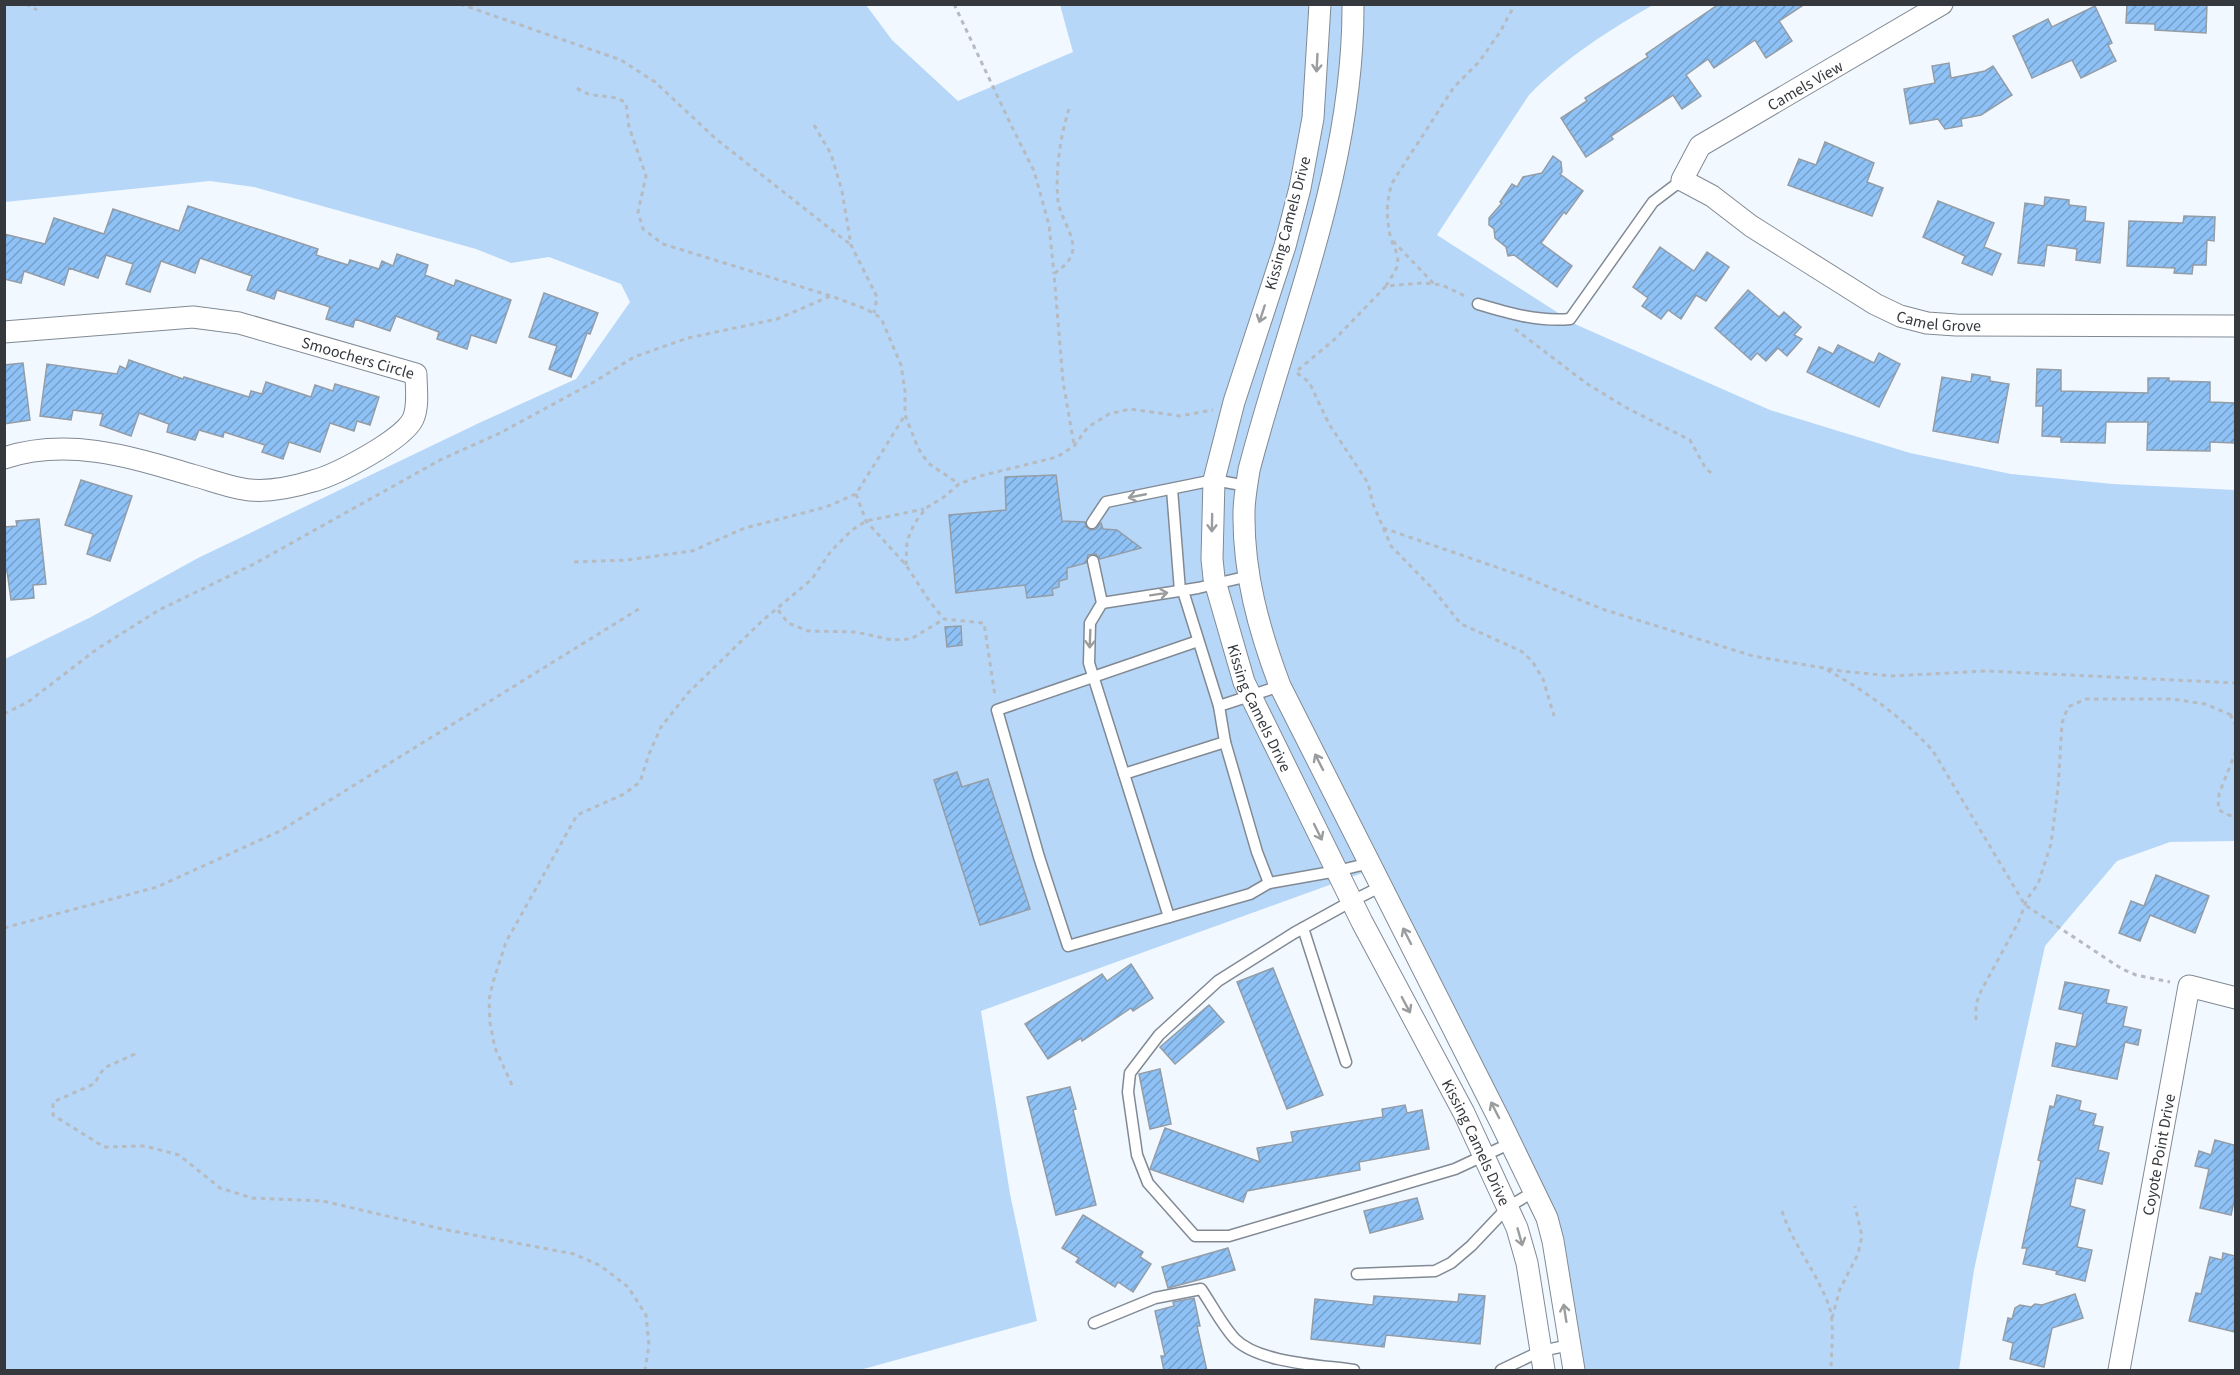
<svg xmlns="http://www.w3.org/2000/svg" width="2240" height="1375" viewBox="0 0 2240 1375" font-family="'Source Sans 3',sans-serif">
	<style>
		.green { fill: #b7d7f8 }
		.building { fill: url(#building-hatch); stroke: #949da6; stroke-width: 1.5 }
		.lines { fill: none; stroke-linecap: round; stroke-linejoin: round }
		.lane-casing { stroke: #818a94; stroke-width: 13 }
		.street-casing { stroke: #818a94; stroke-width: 23 }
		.path { stroke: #b5bbc1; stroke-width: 3; stroke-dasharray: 4.5 4.5; stroke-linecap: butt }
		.lane { stroke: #fff; stroke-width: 10 }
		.street { stroke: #fff; stroke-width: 21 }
		.oneway { stroke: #9a9c9e }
		.labels { text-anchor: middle; stroke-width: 4.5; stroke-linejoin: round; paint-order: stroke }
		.street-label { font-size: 16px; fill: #35393d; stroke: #fff }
	</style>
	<defs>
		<pattern id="building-hatch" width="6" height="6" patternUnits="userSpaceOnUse" patternTransform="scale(1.5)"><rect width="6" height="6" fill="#8ec2f7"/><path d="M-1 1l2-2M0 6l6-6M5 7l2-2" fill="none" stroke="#759fc9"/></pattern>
	</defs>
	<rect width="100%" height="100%" fill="#f2f8ff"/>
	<!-- green -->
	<path class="green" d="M5 5H866L892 40 958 101 1073 52 1060 5H1653C1609 30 1564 59 1529 95L1437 235 1577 325 1770 410 1910 453 2011 474 2113 484 2235 490V841L2170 842 2117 861 2045 946 1974 1270 1959 1370H1581L1558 1228 1379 867 981 1011 1010 1194 1037 1321 860 1370H5V659L91 617 198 558 479 423 576 379 630 302 621 284 549 257 511 263 476 249 254 187 210 181 5 202Z"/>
	<!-- building -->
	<g class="building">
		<path d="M1719 4H1805L1779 21 1792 41 1766 58 1755 40 1714 68 1708 59 1686 75 1701 96 1682 109 1673 95 1611 136 1613 139 1586 157 1561 118 1587 101 1585 98 1648 57 1646 54Z"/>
		<path d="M2127 4H2207L2206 33 2155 30V24L2126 23Z"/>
		<path d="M2095 6 2112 43 2108 45 2116 61 2081 78 2072 60 2032 78 2013 36 2048 19 2052 27Z"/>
		<path d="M1949 63 1951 78 1985 71 1993 66 2012 95 1981 115 1961 119 1962 126 1945 129 1938 119 1910 124 1904 89 1935 83 1932 66Z"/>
		<path d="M1825 142 1874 163 1867 182 1883 188 1872 216 1788 185 1799 159 1816 165Z"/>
		<path d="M1553 156 1561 162 1562 172 1560 174 1583 191 1566 214 1564 212 1541 243 1572 266 1557 287 1514 255 1508 256 1506 247 1495 238 1494 229 1489 225V218L1502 203 1500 202 1512 184 1517 187 1523 177 1542 173Z"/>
		<path d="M2045 197 2069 200V205L2086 207 2085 221 2104 223 2100 263 2076 260 2077 249 2047 245 2044 266 2018 263 2025 203 2044 206Z"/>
		<path d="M1938 201 1994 223 1984 247 2001 254 1992 275 1962 263 1965 256 1923 237Z"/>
		<path d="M188 206 318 249 316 255 348 265 350 260 379 269 382 261 393 266 397 254 428 265 425 275 454 286 456 280 511 300 496 343 471 335 467 349 437 339 439 332 396 316 390 331 355 319 353 327 326 319 330 307 277 290 274 299 247 290 252 276 200 258 195 273 161 261 150 292 126 284 133 264 106 255 98 278 69 268 64 285 24 271 21 283 4 279V234L45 244 54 218 104 234 113 209 179 231Z"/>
		<path d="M2184 216 2215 217 2214 241 2207 240 2206 265H2193L2192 274 2174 273 2175 268 2127 266 2129 221 2183 223Z"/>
		<path d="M1660 247 1694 271 1707 252 1729 267 1706 301 1696 295 1681 319 1668 310 1661 319 1642 306 1648 298 1633 287Z"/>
		<path d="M1748 290 1779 317 1784 312 1801 327 1794 335 1802 339 1787 356 1778 348 1766 361 1757 353 1751 360 1715 328Z"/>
		<path d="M544 293 598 313 590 334 587 333 571 377 549 369 557 346 529 337Z"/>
		<path d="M1838 345 1874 363 1879 353 1900 364 1879 407 1807 372 1819 347 1833 354Z"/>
		<path d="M129 360 183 379 184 377 249 397 251 391 262 394 266 382 311 397 315 385 333 391 335 384 379 397 370 425 357 421 354 431 330 423 320 452 289 442 283 459 262 452 265 445 224 432 223 437 199 430 195 440 167 432 169 424 139 413 131 436 100 425 103 414 73 410 71 420 40 416 47 364 117 374 120 366 126 369Z"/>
		<path d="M23 363 30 420 4 424V365Z"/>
		<path d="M2037 369 2061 370V391L2148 393V378H2169V381L2210 382V402L2235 403V443L2210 442V451L2147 450 2148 422H2106L2105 443 2061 442V437L2042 436 2043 406H2036Z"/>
		<path d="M1972 374 1990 377V381L2009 384 1998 443 1933 431 1942 377 1971 382Z"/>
		<path d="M1056 475 1062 521 1085 522 1086 527 1091 530 1096 529 1101 523 1103 529 1117 530 1141 548 1100 559 1096 554 1088 555 1086 563 1067 568V579L1059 581V587L1052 589 1053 595 1027 598 1025 585 956 593 949 515 1006 510 1005 477Z"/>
		<path d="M81 480 132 496 110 561 87 554 93 534 65 525Z"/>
		<path d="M39 519 46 584 33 585 34 598 11 600 7 571 4 572V527L17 526 16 521Z"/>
		<path d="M961 626 962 645 947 647 945 627Z"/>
		<path d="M957 772 962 787 988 779 1030 909 980 925 934 780Z"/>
		<path d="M2156 875 2209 896 2195 933 2150 915 2140 941 2119 933 2131 901 2144 906Z"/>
		<path d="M1131 964 1153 998 1133 1011 1131 1008 1082 1041 1081 1038 1048 1059 1025 1024 1102 974 1107 981Z"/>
		<path d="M1273 968 1323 1095 1287 1109 1237 982Z"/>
		<path d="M2065 982 2109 990 2106 1003 2127 1007 2123 1026 2141 1030 2138 1045 2125 1042 2117 1079 2052 1066 2056 1043 2076 1047 2083 1014 2059 1009Z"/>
		<path d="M1209 1005 1224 1022 1175 1064 1160 1047Z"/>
		<path d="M1160 1069 1171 1124 1150 1129 1139 1074Z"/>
		<path d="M1070 1087 1076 1109 1073 1110 1096 1205 1056 1215 1027 1097Z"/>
		<path d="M2057 1095 2081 1101 2079 1110 2096 1114 2093 1125 2103 1127 2098 1150 2109 1153 2102 1184 2076 1178 2070 1206 2085 1210 2077 1247 2092 1250 2085 1281 2056 1274 2057 1271 2023 1264 2027 1248H2022L2041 1161 2038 1160 2050 1106 2054 1107Z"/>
		<path d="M1405 1105 1407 1113 1422 1110 1429 1149 1359 1162 1360 1170 1247 1191 1243 1202 1150 1169 1165 1128 1260 1162 1257 1148 1293 1142 1291 1132 1383 1117 1382 1109Z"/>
		<path d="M2215 1140 2234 1145 2235 1197 2231 1215 2200 1208 2209 1169 2195 1166 2199 1151 2211 1155Z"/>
		<path d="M1417 1198 1423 1219 1370 1233 1364 1211Z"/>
		<path d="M1083 1215 1143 1252 1140 1257 1151 1264 1133 1292 1118 1282 1115 1287 1076 1262 1079 1258 1062 1248Z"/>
		<path d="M1228 1248 1235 1270 1168 1288 1162 1267Z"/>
		<path d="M2223 1253 2235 1256V1332L2189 1321 2196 1293 2201 1294 2210 1257 2222 1260Z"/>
		<path d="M1459 1294 1485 1296 1480 1344 1386 1335 1384 1347 1311 1339 1315 1299 1373 1305 1374 1296 1458 1302Z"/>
		<path d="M2075 1294 2083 1318 2052 1328 2044 1367 2010 1359 2013 1343 2003 1340 2008 1318 2012 1319 2015 1308 2020 1305 2031 1307 2035 1304 2042 1305Z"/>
		<path d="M1194 1298 1200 1326H1197L1207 1371H1164L1161 1356H1165L1155 1311 1174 1306 1173 1302Z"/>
	</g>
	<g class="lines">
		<defs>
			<g id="lane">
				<path d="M1478 304C1508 313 1538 322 1570 319L1653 202 1682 180"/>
				<path d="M1172 489 1180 591"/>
				<path d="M1092 523 1106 502 1214 480 1247 486"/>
				<path d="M1093 561 1102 603 1090 623 1089 663 1124 774 1225 742 1219 706 1280 686"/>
				<path d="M1183 591 1219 706"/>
				<path d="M1102 603 1198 588 1249 576"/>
				<path d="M1198 641 997 710 1039 857 1068 946 1250 894 1269 883"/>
				<path d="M1225 742 1257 852 1269 883 1337 871 1370 863"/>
				<path d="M1124 774 1169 917"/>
				<path d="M1382 886 1352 901 1294 933 1218 981 1159 1035 1130 1073 1128 1092 1137 1155 1148 1183 1195 1236H1229L1455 1169 1511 1143"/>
				<path d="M1303 928 1346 1062"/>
				<path d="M1357 1274 1435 1271 1451 1263 1471 1246 1508 1207 1535 1191"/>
				<path d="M1094 1323 1155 1298 1201 1289C1212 1305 1222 1325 1235 1339 1259 1363 1320 1365 1354 1370"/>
				<path d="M1501 1370 1541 1351 1570 1345"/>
			</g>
			<g id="street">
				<path id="s1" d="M1320 4 1313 118 1300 188 1285 246 1234 402 1214 480 1212 559 1214 578 1244 682 1362 922 1464 1113 1517 1228 1527 1263 1544 1370"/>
				<path d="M1353 4C1354 167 1289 316 1249 470 1247 484 1244 499 1244 512 1243 573 1259 630 1280 686L1501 1123 1547 1218 1553 1241 1574 1370"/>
				<path id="s2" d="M1942 4 1700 146 1682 180 1712 196 1751 226 1875 304 1900 316 1927 323 1956 325 2236 326"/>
				<path id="s3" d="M4 332 193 317 239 323 416 374C416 388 419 406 413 419 403 440 336 475 313 481 293 487 271 492 250 490 231 488 211 480 192 475 131 457 68 437 4 458"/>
				<path id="s4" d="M2119 1370 2189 986 2236 998"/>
			</g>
		</defs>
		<!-- lane casing -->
		<use href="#lane" class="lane-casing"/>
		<!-- street casing -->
		<use href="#street" class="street-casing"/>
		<!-- path -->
		<g class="path">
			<path d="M26 4 37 10"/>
			<path d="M460 4 621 60 655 82 716 139 851 245"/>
			<path d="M954 4 1012 127 1034 171 1049 225 1054 274"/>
			<path d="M577 88C594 101 608 91 626 103L629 127 646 176 638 212 643 229 663 244 831 296 866 309 881 318 901 365 905 391V415L918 448 928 463 959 484"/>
			<path d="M1069 109C1060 137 1055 172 1058 201 1060 218 1077 237 1072 254 1069 263 1061 268 1054 274L1063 381 1074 445"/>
			<path d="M814 125 831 154 842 191 851 245 877 297 874 313"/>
			<path d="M1393 241 1434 284"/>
			<path d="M1386 286C1389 280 1395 273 1397 266 1400 256 1394 248 1391 239 1386 219 1386 202 1392 183L1454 87 1479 62 1500 32 1515 4"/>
			<path d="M1515 329 1586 383 1625 407 1690 440 1706 469 1714 475"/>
			<path d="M1298 370 1335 339 1386 286 1423 283 1442 285 1467 297"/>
			<path d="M1297 373 1309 382 1329 424 1368 483 1373 504 1391 546 1431 587 1461 624 1521 651 1532 661 1543 679 1554 716"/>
			<path d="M856 494 866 521 906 565 930 602 944 619 984 623 995 696"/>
			<path d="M1383 528 1522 576 1602 609 1753 656 1841 671 1891 676 1987 671 2236 683"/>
			<path d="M574 562 627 560 692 551 745 528 826 507 856 494 905 415"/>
			<path d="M906 565 907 541 914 524 926 508 944 497 959 484 980 476 1057 457 1074 446 1088 427 1109 414 1130 409 1180 416 1213 410"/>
			<path d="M778 610 788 623 808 631 856 632 892 640 911 639 944 619"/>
			<path d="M1827 670C1866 691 1903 718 1933 751L2025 905 2122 969 2136 975 2170 982"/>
			<path d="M4 714 28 702 97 649 159 610 254 564 440 460 500 433 594 382 634 357 688 338 777 319 831 296"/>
			<path d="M2230 714 2236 726"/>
			<path d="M2236 751 2219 794 2218 809 2225 814 2236 817"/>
			<path d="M4 928 157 887 280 831 642 607"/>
			<path d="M1976 1020V1004L1981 991 2018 923 2027 899 2038 884 2051 844 2058 788 2062 723 2068 707 2086 699H2172L2205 704 2236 717"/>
			<path d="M135 1054 104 1068 94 1084 53 1102V1115L104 1147 145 1146 179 1155 220 1188 252 1198 323 1201 442 1229 574 1254 601 1266 628 1287 646 1315 649 1345 645 1370"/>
			<path d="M512 1085 495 1048 490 1023 489 1000 493 982 506 942 577 815 624 794 640 782 649 754 661 727 688 693 762 621 812 579 831 551 852 530 866 521 924 509"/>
			<path d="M1782 1211C1793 1245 1817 1272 1829 1306 1835 1325 1831 1350 1831 1370"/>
			<path d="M1832 1318 1840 1289 1858 1254 1862 1236 1855 1206"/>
		</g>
		<!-- lane -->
		<use href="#lane" class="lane"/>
		<!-- street -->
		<use href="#street" class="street"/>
	</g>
	<!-- one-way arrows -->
	<defs><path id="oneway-shaft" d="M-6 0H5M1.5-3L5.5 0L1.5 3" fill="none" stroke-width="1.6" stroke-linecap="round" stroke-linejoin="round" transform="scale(1.5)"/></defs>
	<g class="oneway">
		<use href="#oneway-shaft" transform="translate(1317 63) rotate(93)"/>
		<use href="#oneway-shaft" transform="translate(1262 314) rotate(108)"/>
		<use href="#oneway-shaft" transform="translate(1137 496) rotate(169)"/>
		<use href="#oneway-shaft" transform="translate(1212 523) rotate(91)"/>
		<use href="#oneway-shaft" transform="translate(1159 594) rotate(-9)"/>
		<use href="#oneway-shaft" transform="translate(1090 639) rotate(92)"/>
		<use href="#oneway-shaft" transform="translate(1319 762) rotate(-117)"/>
		<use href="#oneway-shaft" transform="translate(1318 832) rotate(64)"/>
		<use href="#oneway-shaft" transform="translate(1407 936) rotate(-117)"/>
		<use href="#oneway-shaft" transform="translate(1406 1005) rotate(62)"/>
		<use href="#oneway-shaft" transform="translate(1495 1110) rotate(-117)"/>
		<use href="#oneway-shaft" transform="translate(1520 1237) rotate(74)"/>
		<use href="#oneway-shaft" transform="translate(1565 1313) rotate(-99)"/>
	</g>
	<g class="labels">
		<!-- street labels -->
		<g class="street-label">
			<text transform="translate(1805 85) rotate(-30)" y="6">Camels View</text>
			<text transform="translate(1287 223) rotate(-75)" y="6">Kissing Camels Drive</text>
			<text dy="6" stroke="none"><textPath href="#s2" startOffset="616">Camel Grove</textPath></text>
			<text dy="6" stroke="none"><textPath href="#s3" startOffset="360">Smoochers Circle</textPath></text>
			<text dy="6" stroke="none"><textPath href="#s1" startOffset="726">Kissing Camels Drive</textPath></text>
			<text dy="6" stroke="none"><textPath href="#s1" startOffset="1212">Kissing Camels Drive</textPath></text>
			<text dy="6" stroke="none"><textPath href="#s4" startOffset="219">Coyote Point Drive</textPath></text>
		</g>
	</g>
	<!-- border -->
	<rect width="2240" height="1375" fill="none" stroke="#35393d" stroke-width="12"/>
</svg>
